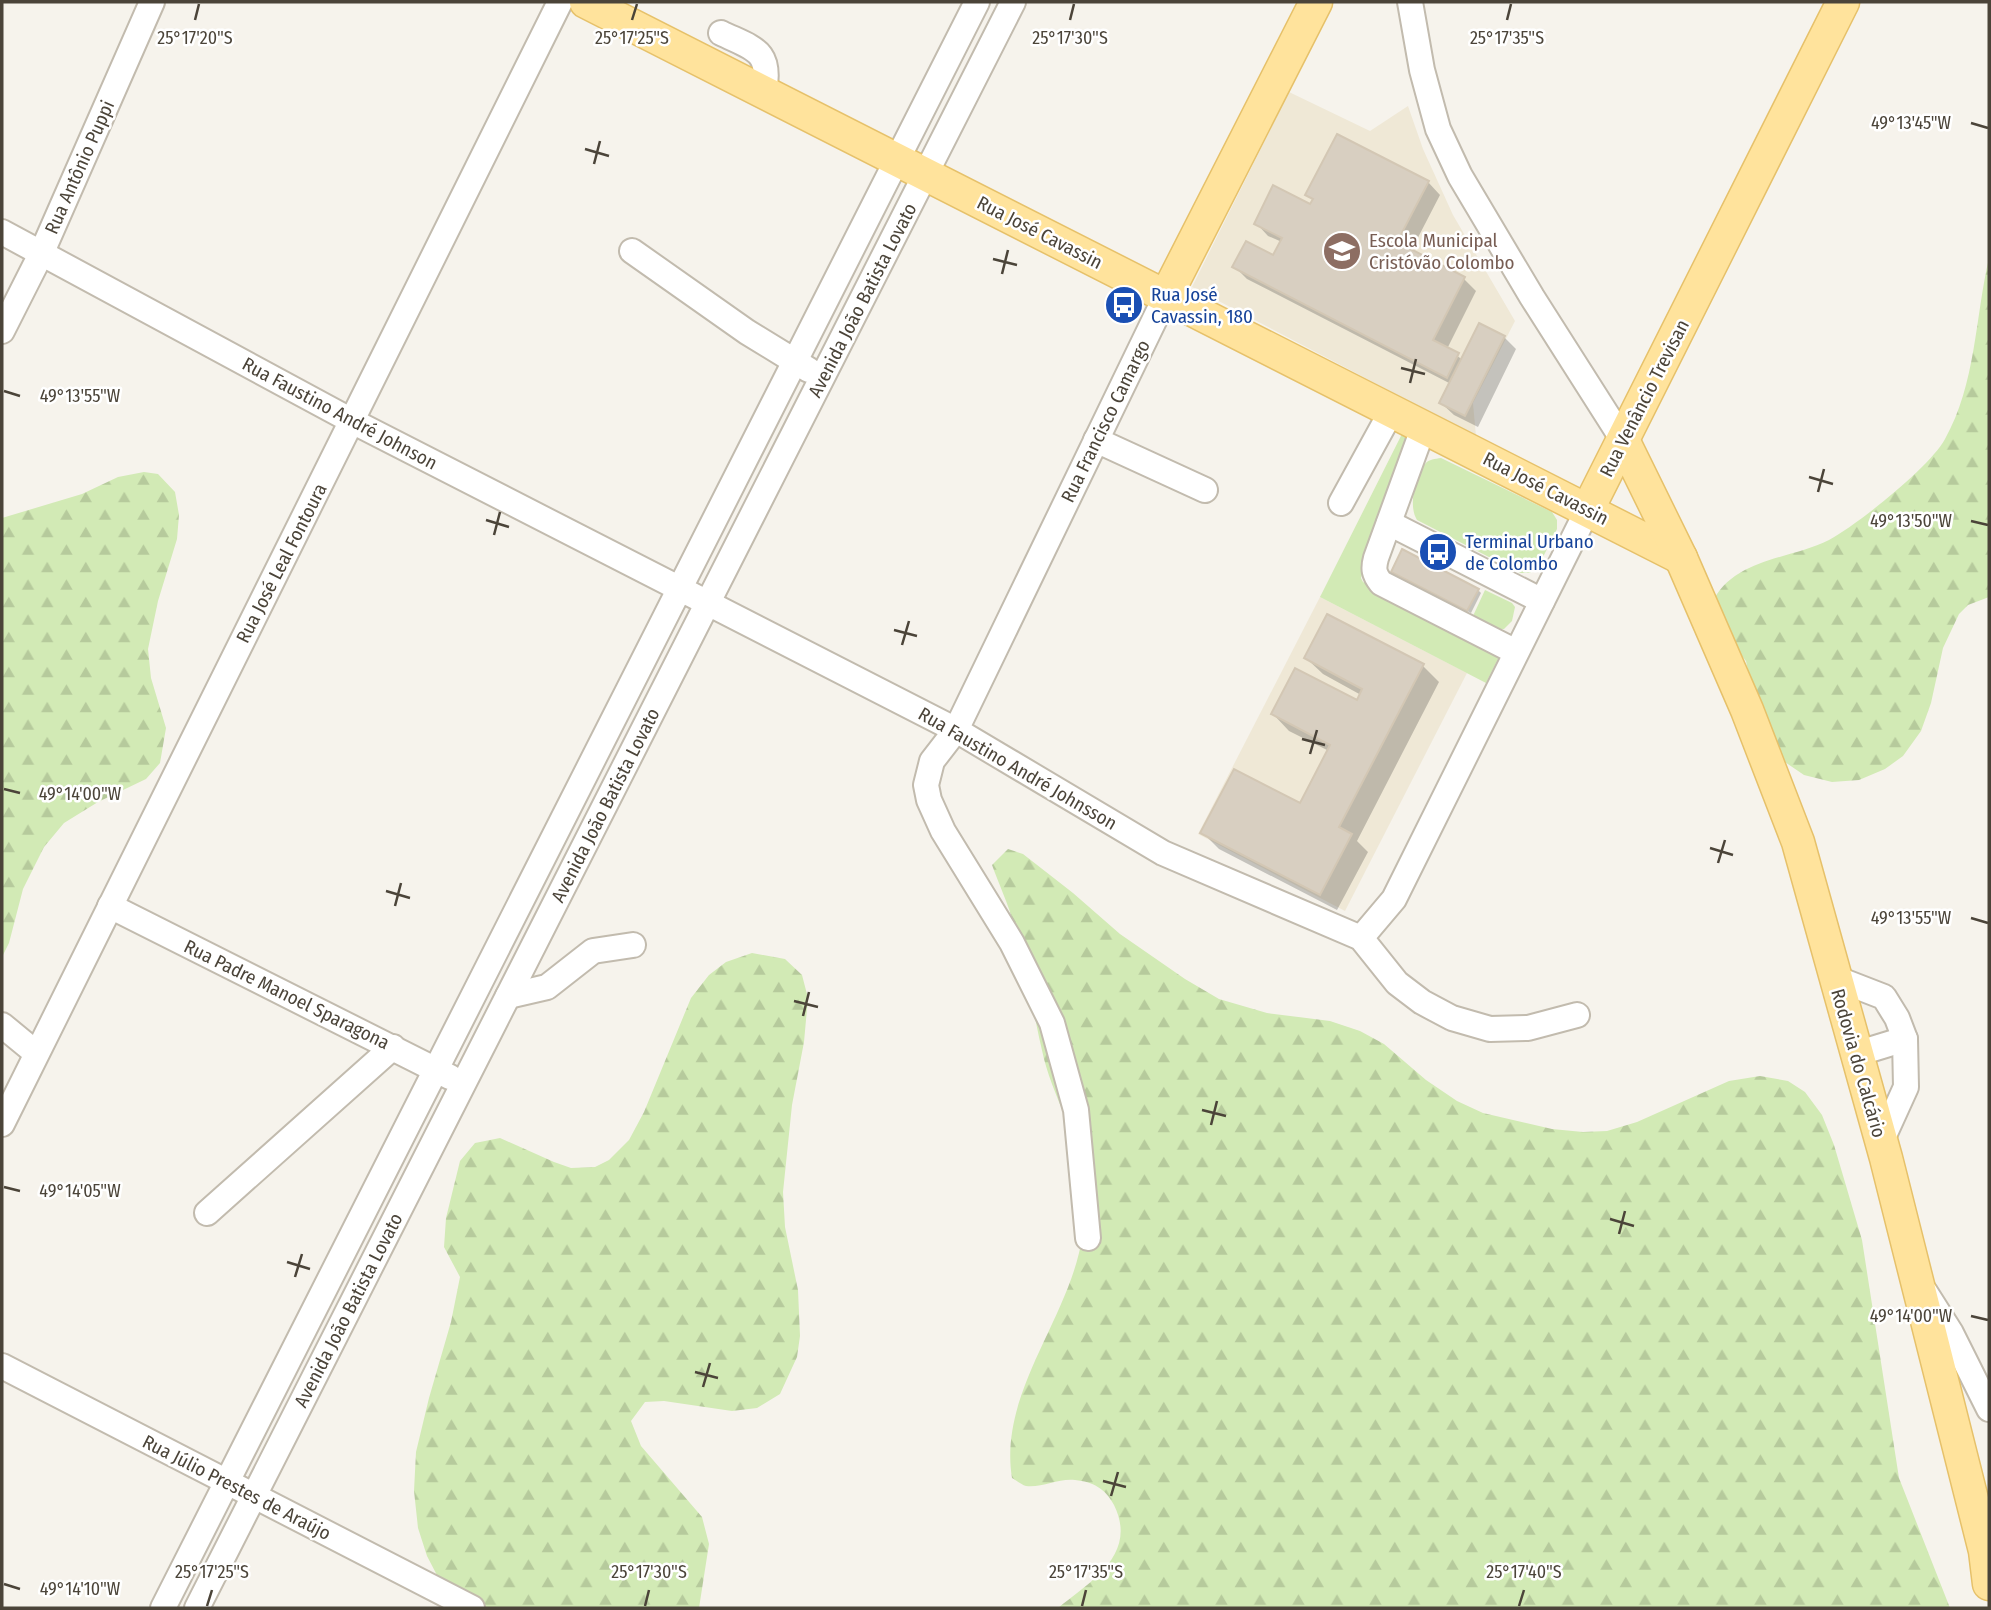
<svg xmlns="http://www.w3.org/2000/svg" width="1991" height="1610" viewBox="0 0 1991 1610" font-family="'Fira Sans Condensed',sans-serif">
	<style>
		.education { fill: #efe8d6 }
		.green { fill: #d2eab5 }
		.forest { fill: url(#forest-firs) }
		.shadow { fill: #0003 }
		.building { fill: #d8cfc1; stroke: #d3c7b4; stroke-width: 2 }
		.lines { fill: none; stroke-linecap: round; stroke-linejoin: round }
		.minor-casing { stroke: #c2bbae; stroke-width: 28 }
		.major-casing { stroke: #e6c16a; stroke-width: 35 }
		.minor { stroke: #fff; stroke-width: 24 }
		.major { stroke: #ffe39c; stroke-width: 32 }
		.ticks { fill: none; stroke: #4b4439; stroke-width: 2.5 }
		.labels { text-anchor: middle; stroke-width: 5; stroke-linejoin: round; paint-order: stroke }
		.street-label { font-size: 19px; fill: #4b4439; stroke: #fff }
		.education-label { font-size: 19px; fill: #785e54; stroke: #fff; text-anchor: start }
		.transit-label { font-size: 19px; fill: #164399; stroke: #fff; text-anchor: start }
		.ticks-label { font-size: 18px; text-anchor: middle; fill: #4b4439; stroke: #fff; stroke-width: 5; stroke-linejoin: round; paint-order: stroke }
	</style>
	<defs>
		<pattern id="forest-firs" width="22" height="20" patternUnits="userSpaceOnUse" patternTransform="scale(1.75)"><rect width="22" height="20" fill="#d2eab5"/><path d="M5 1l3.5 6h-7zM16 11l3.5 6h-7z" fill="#b6ca9c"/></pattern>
	</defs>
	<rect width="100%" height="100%" fill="#f6f3ec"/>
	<!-- education -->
	<g class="education">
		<path d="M1289 92 1370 131 1408 106 1423 149 1453 215 1515 321 1473 403 1476 436 1192 287Z"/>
		<path d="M1320 597 1467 673 1345 911 1198 834Z"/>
	</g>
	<!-- green -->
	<g class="green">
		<path d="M1405 428 1408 430 1361 578 1363 582 1501 653 1486 683 1320 597Z"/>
		<path d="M1441 458 1552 512 1557 520V529L1538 567 1530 573H1520L1417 520C1408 506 1415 477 1425 464 1429 459 1435 459 1441 458Z"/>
		<path d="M1485 590 1512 603 1515 607 1512 621 1504 629H1499L1473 616Z"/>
	</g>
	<!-- forest -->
	<g class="forest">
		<path d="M1989 258V597L1968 605 1959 614 1943 648 1931 703 1921 731 1903 756 1885 769 1859 780 1832 782 1804 775 1779 758 1754 700 1746 661 1725 635 1711 605C1732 558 1789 560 1829 540 1857 525 1930 467 1945 439 1976 384 1975 318 1989 258Z"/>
		<path d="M144 472 158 474 175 492 179 515 177 539 158 601 148 649 151 678 166 728 160 763 146 779 98 802 64 823 44 847 23 889 9 943 2 957V518L82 494 118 477Z"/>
		<path d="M1008 849 1023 854 1073 893 1120 934 1185 979 1219 999 1267 1013 1330 1021 1360 1031 1384 1044 1426 1080 1457 1101 1483 1113 1552 1129 1583 1132 1607 1131 1637 1122 1729 1081 1760 1076 1788 1081 1805 1092 1822 1115 1834 1145 1862 1240 1899 1478 1950 1608H1058C1092 1581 1138 1554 1114 1505 1105 1488 1093 1482 1075 1480 1059 1478 1042 1488 1026 1486 1022 1485 1016 1480 1012 1478 999 1398 1061 1328 1079 1253 1083 1237 1087 1217 1087 1200 1088 1157 1055 1102 1044 1059 1033 1014 1027 968 1014 924 1008 904 999 884 992 865Z"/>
		<path d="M752 953 785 959 802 975 808 998 804 1042 792 1105 783 1192 785 1227 798 1290 800 1336 797 1357 780 1394 757 1408 732 1411 664 1401 645 1402 631 1421 641 1446 702 1517 709 1544 699 1608H458L440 1581 427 1556 418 1528 414 1491 416 1452 429 1398 451 1322 460 1277 444 1247 446 1218 460 1161 475 1143 500 1138 554 1162 571 1168 595 1167 609 1160 629 1140 644 1112 691 998 709 975 726 962Z"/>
	</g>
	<!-- shadow -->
	<g class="shadow">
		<path d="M1428 182 1440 195 1411 251 1464 279 1476 291 1447 349 1463 360 1504 337 1516 349 1478 427 1454 415 1441 403 1451 384 1247 279 1235 267 1274 257 1282 242 1268 236 1256 223 1311 206 1314 201 1308 195Z"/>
		<path d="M1393 572 1478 590 1481 593 1471 613Z"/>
		<path d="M1306 658 1423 666 1439 682 1357 841 1368 852 1337 910 1219 849 1202 832 1301 806 1329 751 1289 731 1273 714 1358 702 1361 695 1323 674Z"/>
	</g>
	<!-- building -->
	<g class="building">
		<path d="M1337 134 1429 181 1397 242 1465 277 1433 340 1459 353 1447 378 1232 267 1246 241 1273 255 1282 238 1254 224 1273 185 1310 204 1313 199 1305 195Z"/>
		<path d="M1479 323 1505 336 1465 416 1439 403Z"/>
		<path d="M1402 549 1479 589 1467 611 1391 572Z"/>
		<path d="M1327 614 1424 664 1339 827 1352 834 1320 895 1200 833 1234 769 1300 803 1330 745 1271 714 1295 668 1357 700 1362 689 1304 658Z"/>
	</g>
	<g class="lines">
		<defs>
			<g id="minor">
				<path d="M1410 2 1422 70 1438 129 1460 176 1532 297 1623 440"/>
				<path d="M721 33C754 49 772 50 764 92"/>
				<path d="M2 232 352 421 956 730 1163 853 1361 938 1397 983 1422 1002 1452 1018 1490 1029 1528 1028 1577 1015"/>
				<path d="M632 251 747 332 809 370"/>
				<path d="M2 331 42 252 152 2"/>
				<path d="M1424 426 1376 558C1373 569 1374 574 1381 583L1516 652"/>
				<path d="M1096 440 1205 490"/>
				<path d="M1341 503 1392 410"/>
				<path d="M1389 523 1542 601"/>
				<path d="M110 906 450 1077"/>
				<path d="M1361 938 1394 899 1588 509"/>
				<path d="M1835 978 1884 997 1897 1018 1905 1039 1906 1087 1881 1142"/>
				<path d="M508 996 547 987 593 951 633 945"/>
				<path d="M2 1025 36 1053"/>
				<path d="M1856 1054 1905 1039"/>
				<path d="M2 1124 560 2"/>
				<path d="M207 1213 393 1047"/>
				<path d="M1088 1238 1076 1110 1052 1023 1012 943 943 831 929 800 926 785 932 761 956 730 1166 296"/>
				<path d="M1925 1292 1951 1333 1989 1409"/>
				<path d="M2 1366 472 1608"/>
				<path d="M163 1608 977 2"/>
				<path d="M197 1608 1013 2"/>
			</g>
			<g id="major">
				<path d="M586 2 1681 558"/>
				<path d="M1166 296 1316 2"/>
				<path d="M1623 440 1681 558 1747 710 1798 842 1886 1158 1985 1551 1989 1584"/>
				<path d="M1588 509 1843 2"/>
			</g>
		</defs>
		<!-- minor casing -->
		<use href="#minor" class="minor-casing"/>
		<!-- major casing -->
		<use href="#major" class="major-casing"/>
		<!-- minor -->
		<use href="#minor" class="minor"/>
		<!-- major -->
		<use href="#major" class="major"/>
	</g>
	<!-- ticks -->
	<path class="ticks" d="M195 20 199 4M632 20 637 4M1070 20 1074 4M1507 20 1511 4M1971 123 1988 128M585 149 609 156M594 164 600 141M993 259 1017 265M1002 274 1008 250M1401 368 1425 374M1410 383 1416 359M4 391 20 396M1809 477 1833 484M1818 492 1824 469M486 520 509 527M1971 521 1988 525M494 535 500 512M894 630 917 636M902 645 909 621M1302 739 1325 745M1310 754 1317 730M4 789 20 793M1710 848 1733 855M1718 863 1725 840M386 891 410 898M395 906 401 883M1971 918 1988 923M794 1001 818 1007M803 1016 809 992M1202 1110 1226 1116M1211 1125 1217 1101M4 1187 20 1191M1610 1219 1634 1226M1619 1234 1625 1211M287 1262 310 1269M295 1277 302 1254M1971 1316 1988 1320M695 1372 718 1378M703 1387 710 1363M1103 1481 1126 1487M1111 1496 1118 1472M4 1584 20 1589M207 1606 212 1590M645 1606 649 1590M1082 1606 1086 1590M1519 1606 1524 1590"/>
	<!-- icons -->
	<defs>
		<symbol id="school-disc" viewBox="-11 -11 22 22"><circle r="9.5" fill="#8d6e63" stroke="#fff"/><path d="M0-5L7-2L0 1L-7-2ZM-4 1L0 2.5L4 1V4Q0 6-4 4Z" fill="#fff"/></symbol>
		<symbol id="bus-disc" viewBox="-11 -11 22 22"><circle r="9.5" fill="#1a4fb4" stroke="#fff"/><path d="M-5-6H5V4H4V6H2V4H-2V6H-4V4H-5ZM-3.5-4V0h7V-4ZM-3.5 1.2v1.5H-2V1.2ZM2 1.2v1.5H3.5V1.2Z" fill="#fff"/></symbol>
	</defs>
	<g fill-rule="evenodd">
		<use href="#school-disc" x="1320" y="229" width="44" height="44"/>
		<use href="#bus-disc" x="1102" y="283" width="44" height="44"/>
		<use href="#bus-disc" x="1416" y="530" width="44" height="44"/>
	</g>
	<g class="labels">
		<!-- street labels -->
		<g class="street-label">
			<text transform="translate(79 167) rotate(-66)" y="7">Rua Antônio Puppi</text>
			<text transform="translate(1040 232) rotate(27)" y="7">Rua José Cavassin</text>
			<text transform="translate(862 300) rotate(-63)" y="7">Avenida João Batista Lovato</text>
			<text transform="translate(1644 398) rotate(-63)" y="7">Rua Venâncio Trevisan</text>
			<text transform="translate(340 413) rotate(28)" y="7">Rua Faustino André Johnson</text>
			<text transform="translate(1105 421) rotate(-64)" y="7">Rua Francisco Camargo</text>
			<text transform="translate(1546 488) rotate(27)" y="7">Rua José Cavassin</text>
			<text transform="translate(281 563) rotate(-63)" y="7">Rua José Leal Fontoura</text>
			<text transform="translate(1018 768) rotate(30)" y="7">Rua Faustino André Johnsson</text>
			<text transform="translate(605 805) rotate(-63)" y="7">Avenida João Batista Lovato</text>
			<text transform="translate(287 994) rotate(26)" y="7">Rua Padre Manoel Sparagona</text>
			<text transform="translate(1859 1063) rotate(74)" y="7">Rodovia do Calcário</text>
			<text transform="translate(348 1310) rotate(-63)" y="7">Avenida João Batista Lovato</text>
			<text transform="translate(237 1487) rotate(27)" y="7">Rua Júlio Prestes de Araújo</text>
		</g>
		<!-- education labels -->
		<g class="education-label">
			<text x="1369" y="247">Escola Municipal<tspan x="1369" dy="22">Cristóvão Colombo</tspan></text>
		</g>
		<!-- transit labels -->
		<g class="transit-label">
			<text x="1151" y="301">Rua José<tspan x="1151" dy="22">Cavassin, 180</tspan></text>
			<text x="1465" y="548">Terminal Urbano<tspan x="1465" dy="22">de Colombo</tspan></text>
		</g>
	</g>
	<g class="ticks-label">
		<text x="195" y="44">25°17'20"S</text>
		<text x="632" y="44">25°17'25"S</text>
		<text x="1070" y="44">25°17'30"S</text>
		<text x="1507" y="44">25°17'35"S</text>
		<text x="1911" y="129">49°13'45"W</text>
		<text x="80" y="402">49°13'55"W</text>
		<text x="1911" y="527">49°13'50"W</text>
		<text x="80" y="800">49°14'00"W</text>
		<text x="1911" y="924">49°13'55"W</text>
		<text x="80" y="1197">49°14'05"W</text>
		<text x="1911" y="1322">49°14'00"W</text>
		<text x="212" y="1578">25°17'25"S</text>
		<text x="649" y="1578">25°17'30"S</text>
		<text x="1086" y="1578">25°17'35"S</text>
		<text x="1524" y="1578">25°17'40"S</text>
		<text x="80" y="1595">49°14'10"W</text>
	</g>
	<!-- border -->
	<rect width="1991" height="1610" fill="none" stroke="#4b4439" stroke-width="7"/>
</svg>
